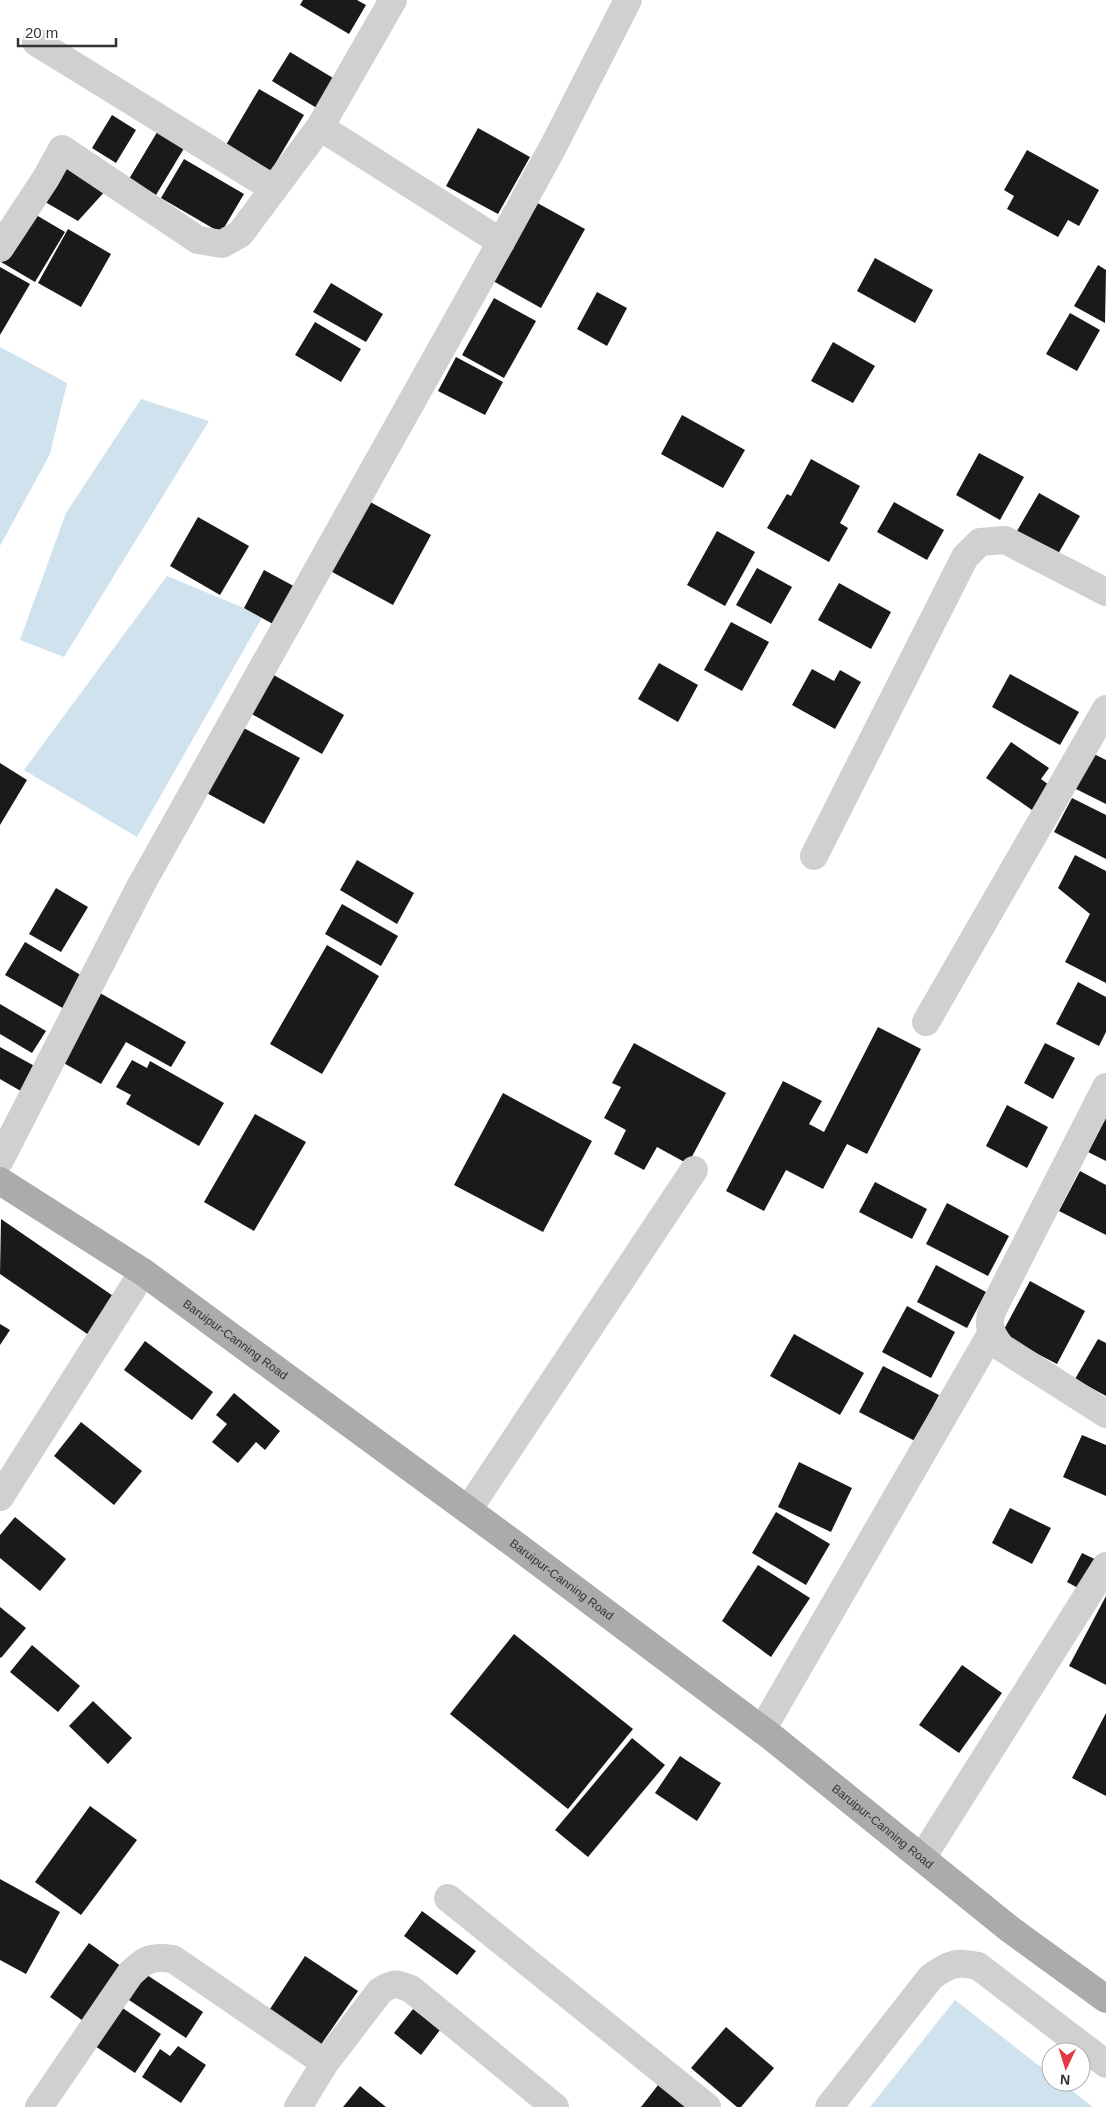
<svg xmlns="http://www.w3.org/2000/svg" width="1106" height="2107" viewBox="0 0 1106 2107" font-family="Arial,sans-serif">
	<style>
		.water { fill: #cfe2ee }
		.building { fill: #1a1a1a }
		.lines { fill: none; stroke-linecap: round; stroke-linejoin: round }
		.minor { stroke: #d0d0d0; stroke-width: 28 }
		.major { stroke: #ababab; stroke-width: 28 }
		.labels { text-anchor: middle; stroke-width: 5; stroke-linejoin: round; paint-order: stroke }
		.street-label { font-size: 12px; fill: #333; stroke: #fff }
	</style>
	<rect width="100%" height="100%" fill="#fff"/>
	<!-- water -->
	<g class="water">
		<path d="M0 347 67 383 50 454 0 546Z"/>
		<path d="M141 399 209 421 64 657 20 640 66 513Z"/>
		<path d="M167 576 263 616 137 837 24 770Z"/>
		<path d="M955 2000 1051 2075V2082H1061L1093 2107H870Z"/>
	</g>
	<!-- building -->
	<g class="building">
		<path d="M303 0H357L366 5 349 34 300 5Z"/>
		<path d="M290 52 338 81 320 110 272 81Z"/>
		<path d="M259 89 304 115 268 176 223 150Z"/>
		<path d="M112 115 136 130 116 163 92 148Z"/>
		<path d="M478 128 530 157 498 214 446 186Z"/>
		<path d="M159 129 186 145 156 195 129 179Z"/>
		<path d="M1027 150 1099 190 1079 226 1068 220 1058 237 1007 209 1014 196 1004 190Z"/>
		<path d="M184 159 244 194 221 233 161 198Z"/>
		<path d="M66 162 107 189 78 221 40 199Z"/>
		<path d="M530 199 585 229 541 308 486 277Z"/>
		<path d="M31 212 65 232 35 282 1 262Z"/>
		<path d="M68 229 111 254 81 307 38 283Z"/>
		<path d="M875 258 933 290 915 323 857 291Z"/>
		<path d="M1098 265 1106 270 1105 323 1074 306Z"/>
		<path d="M0 267 30 284 0 335Z"/>
		<path d="M331 283 383 314 366 342 313 312Z"/>
		<path d="M597 292 627 308 607 346 577 329Z"/>
		<path d="M494 298 536 321 504 378 462 355Z"/>
		<path d="M1070 313 1100 330 1077 371 1046 354Z"/>
		<path d="M315 322 361 349 341 382 295 355Z"/>
		<path d="M833 342 875 366 853 403 811 381Z"/>
		<path d="M456 357 503 382 485 415 438 391Z"/>
		<path d="M682 415 745 450 723 488 661 454Z"/>
		<path d="M979 453 1024 477 1000 520 956 495Z"/>
		<path d="M811 459 860 486 840 523 848 528 829 562 767 528 787 494 791 496Z"/>
		<path d="M1039 493 1080 516 1058 554 1017 531Z"/>
		<path d="M361 497 431 535 393 605 323 567Z"/>
		<path d="M894 502 944 530 927 560 877 532Z"/>
		<path d="M198 517 249 546 220 595 170 566Z"/>
		<path d="M717 531 755 552 725 606 687 585Z"/>
		<path d="M757 568 792 587 771 624 736 605Z"/>
		<path d="M264 570 301 590 280 628 244 608Z"/>
		<path d="M839 583 891 612 871 649 818 620Z"/>
		<path d="M731 622 769 642 742 691 704 670Z"/>
		<path d="M659 663 698 685 678 722 638 699Z"/>
		<path d="M812 669 834 681 840 670 861 682 835 729 792 705Z"/>
		<path d="M272 674 344 715 322 754 250 713Z"/>
		<path d="M1010 674 1079 712 1060 745 992 707Z"/>
		<path d="M238 725 300 758 264 824 203 791Z"/>
		<path d="M1011 742 1049 768 1041 779 1049 785 1032 810 986 778Z"/>
		<path d="M1090 752 1106 760V804L1072 787Z"/>
		<path d="M0 763 27 780 0 825Z"/>
		<path d="M1072 798 1106 815V859L1054 832Z"/>
		<path d="M1075 855 1106 871V983L1065 962 1090 914 1058 888Z"/>
		<path d="M357 860 414 893 397 924 340 890Z"/>
		<path d="M56 888 88 907 61 952 29 934Z"/>
		<path d="M342 904 398 936 381 966 325 934Z"/>
		<path d="M25 942 84 977 66 1010 5 975Z"/>
		<path d="M327 945 379 976 322 1074 270 1044Z"/>
		<path d="M1078 982 1106 997V1032L1099 1046 1056 1024Z"/>
		<path d="M100 993 186 1042 171 1067 126 1042 101 1084 60 1061Z"/>
		<path d="M0 1004 46 1031 32 1053 0 1034Z"/>
		<path d="M878 1027 921 1049 867 1154 847 1144 823 1189 786 1170 764 1211 726 1191 783 1081 822 1101 809 1124 824 1132Z"/>
		<path d="M634 1043 726 1093 688 1164 657 1147 644 1170 614 1154 626 1130 604 1118 621 1087 612 1083Z"/>
		<path d="M1045 1043 1075 1058 1053 1099 1024 1083Z"/>
		<path d="M0 1047 40 1069 26 1094 0 1079Z"/>
		<path d="M132 1060 147 1068 150 1061 224 1103 199 1146 126 1104 131 1095 116 1087Z"/>
		<path d="M503 1093 592 1141 543 1232 454 1185Z"/>
		<path d="M1007 1105 1048 1127 1027 1168 986 1146Z"/>
		<path d="M255 1114 306 1142 254 1231 204 1202Z"/>
		<path d="M1106 1118V1161L1088 1152Z"/>
		<path d="M1080 1171 1106 1185V1235L1059 1211Z"/>
		<path d="M875 1182 927 1209 912 1239 859 1212Z"/>
		<path d="M947 1203 1009 1236 988 1276 926 1244Z"/>
		<path d="M1 1219 122 1302 96 1340 0 1274Z"/>
		<path d="M936 1265 986 1292 967 1328 917 1302Z"/>
		<path d="M1030 1281 1085 1311 1057 1364 1001 1335Z"/>
		<path d="M907 1306 955 1332 931 1378 882 1352Z"/>
		<path d="M0 1324 10 1330 0 1345Z"/>
		<path d="M794 1334 864 1373 840 1415 770 1376Z"/>
		<path d="M1098 1339 1106 1343V1396L1075 1379Z"/>
		<path d="M145 1341 213 1392 192 1420 124 1370Z"/>
		<path d="M883 1366 939 1395 915 1441 859 1412Z"/>
		<path d="M234 1393 280 1431 265 1450 256 1442 238 1463 212 1442 227 1424 216 1415Z"/>
		<path d="M81 1422 142 1471 114 1505 54 1456Z"/>
		<path d="M1082 1435 1106 1445V1496L1063 1477Z"/>
		<path d="M799 1462 852 1488 831 1532 778 1507Z"/>
		<path d="M1010 1508 1051 1528 1032 1564 992 1543Z"/>
		<path d="M776 1512 830 1544 806 1585 752 1553Z"/>
		<path d="M15 1517 66 1559 40 1591 0 1558V1535Z"/>
		<path d="M1082 1553 1105 1564 1089 1594 1067 1582Z"/>
		<path d="M758 1565 810 1598 771 1657 722 1621Z"/>
		<path d="M1106 1596V1685L1069 1666Z"/>
		<path d="M0 1607 26 1628 1 1658 0 1657Z"/>
		<path d="M514 1634 633 1729 568 1809 450 1714Z"/>
		<path d="M32 1645 80 1686 58 1712 10 1672Z"/>
		<path d="M962 1665 1002 1693 959 1753 919 1725Z"/>
		<path d="M93 1701 132 1738 108 1764 69 1726Z"/>
		<path d="M1106 1713V1796L1072 1778Z"/>
		<path d="M632 1738 665 1765 588 1857 555 1830Z"/>
		<path d="M680 1756 721 1783 697 1821 655 1793Z"/>
		<path d="M90 1806 137 1840 81 1915 35 1882Z"/>
		<path d="M0 1879 60 1912 26 1974 0 1960Z"/>
		<path d="M422 1911 476 1951 457 1975 404 1936Z"/>
		<path d="M89 1943 125 1969 86 2023 50 1997Z"/>
		<path d="M305 1956 358 1991 320 2046 268 2012Z"/>
		<path d="M144 1973 203 2012 186 2038 126 1998Z"/>
		<path d="M121 2007 161 2034 135 2073 95 2046Z"/>
		<path d="M413 2009 440 2030 421 2055 394 2033Z"/>
		<path d="M726 2027 774 2068 741 2107H737L691 2068Z"/>
		<path d="M178 2046 206 2065 181 2103 142 2077 160 2049 170 2056Z"/>
		<path d="M662 2080 697 2107H641Z"/>
		<path d="M360 2086 386 2107H343Z"/>
	</g>
	<g class="lines">
		<!-- minor -->
		<g class="minor">
			<path d="M36 42 274 189"/>
			<path d="M320 127 501 242"/>
			<path d="M0 248 46 178 62 149 198 240 222 244 240 234 320 127 393 0"/>
			<path d="M814 856 965 557 980 542 1005 540 1106 592"/>
			<path d="M926 1022 1106 709"/>
			<path d="M1106 1087 992 1311C987 1326 991 1334 1001 1347L1106 1414"/>
			<path d="M0 1160 140 887 501 242 553 147 628 0"/>
			<path d="M0 1497 143 1272"/>
			<path d="M468 1510 694 1170"/>
			<path d="M762 1730 991 1334"/>
			<path d="M922 1858 1106 1566"/>
			<path d="M448 1898 707 2107"/>
			<path d="M39 2107 130 1974C145 1959 151 1956 173 1959L325 2063"/>
			<path d="M298 2107 325 2063 380 1991C394 1982 396 1983 411 1989L555 2107"/>
			<path d="M829 2107 931 1977C949 1964 956 1961 978 1966L1106 2064"/>
		</g>
		<!-- major -->
		<path class="major" id="s1" d="M0 1181 143 1272 517 1546 773 1738 1011 1930 1106 1999"/>
	</g>
	<g class="labels">
		<!-- street labels -->
		<g class="street-label">
			<text dy="4" stroke="none"><textPath href="#s1" startOffset="284">Baruipur-Canning Road</textPath></text>
			<text dy="4" stroke="none"><textPath href="#s1" startOffset="689">Baruipur-Canning Road</textPath></text>
			<text dy="4" stroke="none"><textPath href="#s1" startOffset="1094">Baruipur-Canning Road</textPath></text>
		</g>
	</g>
	<!-- north arrow -->
	<g transform="translate(1066 2067) rotate(184)"><circle r="24" fill="#ffffff" stroke="#adadad"/>
	<path d="M0-4L9 19L0 12L-9 19Z" fill="#e63946"/>
	<text y="-8" font-size="14" font-weight="bold" text-anchor="middle" fill="#333333">N</text>
	</g>
	<!-- scale -->
	<path d="M18 38v8h98v-8" fill="none" stroke="#333333" stroke-width="2.5"/>
	<text x="25" y="38" font-size="15" fill="#333333" stroke="#ffffff" stroke-width="4" paint-order="stroke">20 m</text>
</svg>
